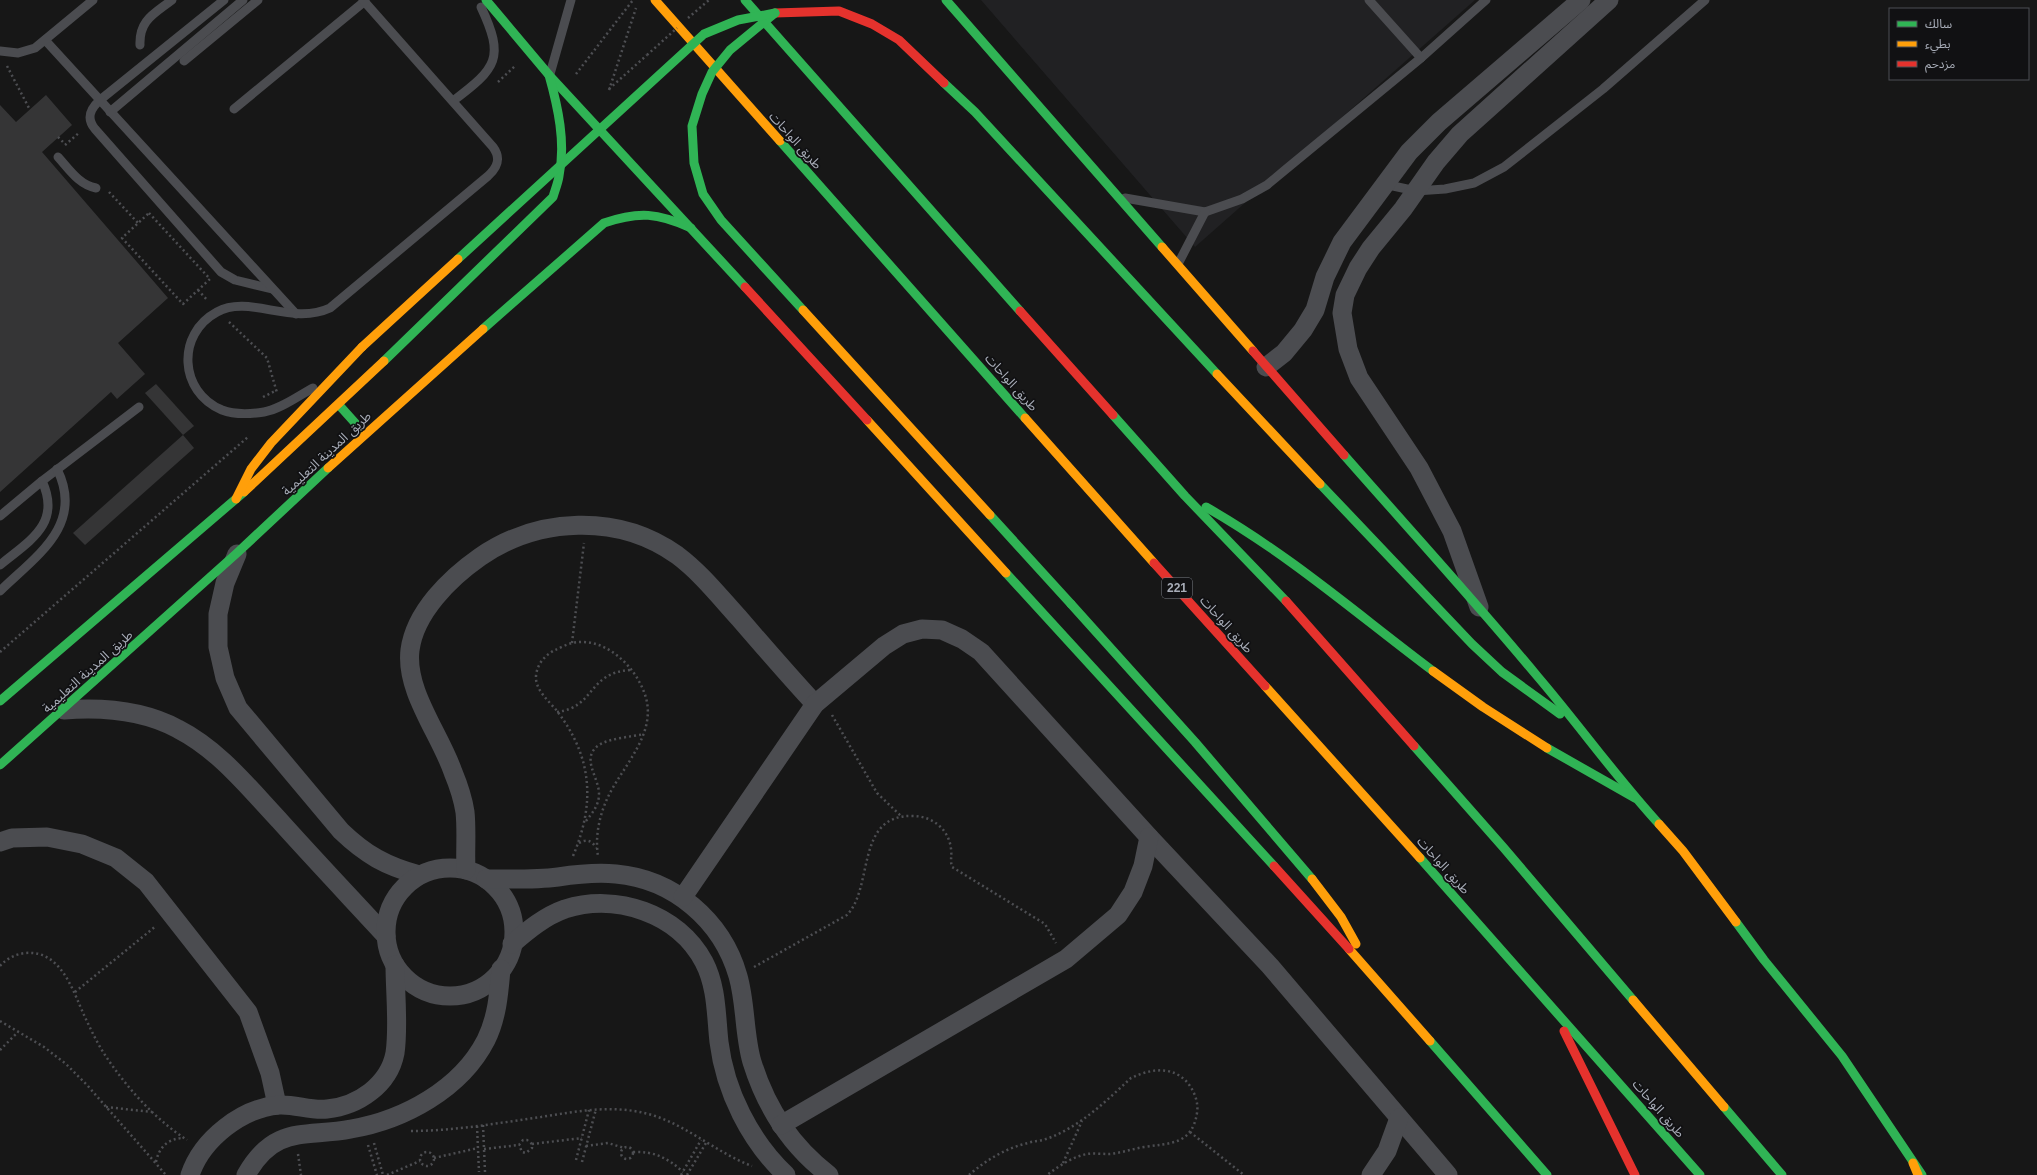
<svg xmlns="http://www.w3.org/2000/svg" width="2037" height="1175" viewBox="0 0 2037 1175" font-family="Arial,'Noto Sans Arabic',sans-serif">
	<style>
		.built { fill: #212123 }
		.building { fill: #353536 }
		.lines { fill: none; stroke-linecap: round; stroke-linejoin: round }
		.path { stroke: #4d4e52; stroke-width: 2.5; stroke-dasharray: 2 3; stroke-linecap: butt }
		.lane { stroke: #4b4c50; stroke-width: 9 }
		.street { stroke: #4b4c50; stroke-width: 19 }
		.fast { stroke: #30b455; stroke-width: 9 }
		.slow { stroke: #ff9f0a; stroke-width: 9 }
		.jam { stroke: #e5322d; stroke-width: 9 }
		.path-bridge { stroke: #4d4e52; stroke-width: 2.5; stroke-dasharray: 2 3; stroke-linecap: butt }
		.fast-bridge { stroke: #30b455; stroke-width: 9 }
		.slow-bridge { stroke: #ff9f0a; stroke-width: 9 }
		.labels { text-anchor: middle; stroke-width: 3.5; stroke-linejoin: round; paint-order: stroke }
		.shield { fill: #111113; stroke: #7b7e86; stroke-width: 1 }
		.shield-label { font-size: 12px; font-weight: bold; fill: #a8adb8 }
		.street-label { font-size: 13px; fill: #a8adb8; stroke: #111113 }
	</style>
	<rect width="100%" height="100%" fill="#171717"/>
	<!-- built -->
	<path class="built" d="M981 0H1475L1195 247Z"/>
	<!-- building -->
	<g class="building">
		<path d="M46 95 72 125 42 152 168 298 118 343 145 374 117 399 111 392 0 492V105L16 122Z"/>
		<path d="M156 384 194 426 183 435 145 393Z"/>
		<path d="M183 435 194 448 85 545 73 533Z"/>
	</g>
	<g class="lines">
		<!-- path -->
		<g class="path">
			<path d="M7 66 30 110"/>
			<path d="M576 74 633 0"/>
			<path d="M498 82 515 66"/>
			<path d="M609 89 647 55"/>
			<path d="M609 90 636 8"/>
			<path d="M58 137 65 144"/>
			<path d="M65 145 80 132"/>
			<path d="M109 192 138 223"/>
			<path d="M149 213 210 279 183 304 122 238Z"/>
			<path d="M198 290 208 301"/>
			<path d="M229 322 267 358 277 393"/>
			<path d="M263 397 277 390"/>
			<path d="M572 643 584 543"/>
			<path d="M0 652 248 437"/>
			<path d="M557 712C596 707 587 673 630 670"/>
			<path d="M832 715 877 793 901 816"/>
			<path d="M586 821C593 812 599 805 599 794 599 777 580 758 599 745 610 738 631 737 644 734"/>
			<path d="M579 843C586 839 592 840 596 848"/>
			<path d="M573 856C595 804 593 758 557 711 549 701 535 690 536 676 537 664 545 655 555 650 560 648 567 644 572 643 604 636 634 665 644 692 660 732 622 766 607 799 599 817 595 837 598 856"/>
			<path d="M0 966C7 958 16 954 26 953 61 950 73 991 84 1015 91 1030 98 1045 107 1058 128 1089 155 1119 187 1140"/>
			<path d="M754 967 847 915C874 887 855 814 913 816 932 816 949 829 951 849 952 856 950 860 952 867L1045 924 1056 943"/>
			<path d="M75 992 156 926"/>
			<path d="M0 1021 44 1047 66 1064 87 1085 166 1175"/>
			<path d="M0 1050 18 1032"/>
			<path d="M106 1107 152 1112"/>
			<path d="M483 1125 485 1172"/>
			<path d="M477 1126 479 1172"/>
			<path d="M411 1131C454 1131 498 1123 541 1117 578 1111 615 1104 652 1115 688 1126 717 1153 752 1166"/>
			<path d="M1190 1132 1244 1175"/>
			<path d="M374 1143 383 1175"/>
			<path d="M532 1144 582 1138"/>
			<path d="M368 1145 377 1175"/>
			<path d="M586 1146 608 1143 624 1148"/>
			<circle cx="627" cy="1153" r="6"/>
			<path d="M484 1149 519 1145 523 1140H527L532 1144V1148L526 1153 522 1152 519 1145"/>
			<path d="M633 1152C654 1151 668 1158 683 1172"/>
			<circle cx="427" cy="1159" r="7"/>
			<path d="M298 1154 301 1175"/>
			<path d="M434 1158 478 1148"/>
			<path d="M576 1160 589 1110"/>
			<path d="M156 1162C159 1147 168 1139 182 1138"/>
			<path d="M582 1162 596 1109"/>
			<path d="M1063 1163 1082 1121"/>
			<path d="M387 1175 420 1161"/>
			<path d="M681 1175 701 1140"/>
			<path d="M687 1175 706 1143"/>
			<path d="M969 1175C986 1160 1006 1148 1028 1143 1033 1141 1038 1141 1043 1140 1078 1129 1105 1102 1131 1078 1148 1070 1169 1065 1185 1080 1193 1088 1199 1101 1197 1113 1192 1145 1170 1143 1144 1147 1132 1149 1121 1153 1109 1154 1102 1154 1094 1153 1087 1154 1072 1157 1059 1166 1047 1175"/>
		</g>
		<!-- lane -->
		<g class="lane">
			<path d="M224 0 100 100C90 109 86 118 95 129L221 272 235 280 272 289"/>
			<path d="M1369 0 1421 58"/>
			<path d="M45 40 296 314"/>
			<path d="M140 45C139 20 154 14 172 0"/>
			<path d="M0 51 18 53 35 48 93 0"/>
			<path d="M184 61 258 0"/>
			<path d="M550 74 571 0"/>
			<path d="M453 101C497 68 505 58 481 7"/>
			<path d="M234 109 365 1"/>
			<path d="M110 112 243 0"/>
			<path d="M58 157C69 169 79 185 96 188"/>
			<path d="M1384 184 1416 191 1445 189 1474 183 1504 167 1603 89 1705 0"/>
			<path d="M1125 198 1205 212 1242 199 1267 185 1285 170 1421 58 1486 0"/>
			<path d="M1178 264 1205 212"/>
			<path d="M313 388C298 396 281 409 264 412 251 414 235 415 222 410 179 392 176 334 217 312 249 294 291 326 330 308L488 176C498 167 501 158 493 147L363 0"/>
			<path d="M0 516 42 481 139 407"/>
			<path d="M0 565C29 541 62 524 42 481"/>
			<path d="M0 591C36 556 85 525 57 469"/>
		</g>
		<!-- street -->
		<g class="street">
			<path d="M1266 367 1284 353 1303 330 1315 310 1325 277 1342 242 1409 152 1439 122 1581 0"/>
			<path d="M237 554 225 583 218 614V647L225 678 238 708 341 831C366 855 386 866 419 875"/>
			<path d="M1479 607 1452 531 1419 468 1359 378 1348 349 1342 313 1345 295 1358 268 1371 248 1403 209 1436 162 1460 134 1609 0"/>
			<path d="M64 710C103 707 143 710 178 729 219 750 248 787 279 820 314 859 350 897 386 936"/>
			<path d="M0 842 12 838 47 837 82 844 116 858 146 882 248 1012 270 1073 277 1105"/>
			<circle cx="450" cy="932" r="64"/>
			<path d="M466 870C465 851 467 831 465 812 463 799 458 784 453 772 440 734 405 691 410 650 415 612 450 578 480 557 538 517 618 513 677 555 701 573 719 596 739 618 764 647 789 676 815 704"/>
			<path d="M486 879C510 879 535 880 558 877 578 874 596 872 616 874 673 879 722 920 738 976 746 1004 744 1035 752 1062 766 1107 792 1147 829 1175"/>
			<path d="M683 897 815 704 884 646 903 634 922 629 942 630 962 639 981 652 1149 837 1270 966 1448 1175"/>
			<path d="M512 944C528 930 545 916 565 909 616 893 678 913 704 962 717 987 716 1015 719 1042 725 1091 750 1141 786 1175"/>
			<path d="M781 1125 1066 959 1118 915 1133 892 1143 866 1149 837"/>
			<path d="M190 1175C202 1139 242 1108 279 1105 295 1104 311 1111 327 1109 358 1106 389 1085 395 1053 399 1026 395 992 395 965"/>
			<path d="M246 1175C275 1124 305 1138 351 1129 404 1120 461 1089 486 1040 497 1018 499 993 501 969"/>
			<path d="M1371 1175 1387 1151 1399 1118"/>
		</g>
		<!-- fast -->
		<g class="fast">
			<path d="M486 0 549 75 745 287"/>
			<path d="M745 0 1020 311"/>
			<path d="M946 0 1162 247"/>
			<path d="M944 83 975 112 1217 374"/>
			<path d="M780 141 1025 418"/>
			<path d="M483 329 604 223C639 211 658 213 691 228"/>
			<path d="M384 361 553 197C555 190 558 183 559 176 566 143 558 107 549 75"/>
			<path d="M339 405 365 434"/>
			<path d="M1113 415 1185 496 1286 601"/>
			<path d="M1344 455C1409 529 1475 601 1538 677 1579 725 1616 777 1659 824"/>
			<path d="M1320 484 1472 644 1502 672 1560 714"/>
			<path d="M1206 507C1290 555 1357 614 1433 671"/>
			<path d="M1006 573 1274 866"/>
			<path d="M1071 604 1195 742 1312 879"/>
			<path d="M0 701 244 492"/>
			<path d="M1414 746 1503 847 1633 1000"/>
			<path d="M1547 748 1635 798"/>
			<path d="M0 765 237 553 328 468"/>
			<path d="M1420 858 1700 1175"/>
			<path d="M1736 922 1764 960 1842 1056 1922 1175"/>
			<path d="M1430 1041 1547 1175"/>
			<path d="M1724 1107 1782 1175"/>
		</g>
		<!-- slow -->
		<g class="slow">
			<path d="M655 0 780 141"/>
			<path d="M1162 247 1253 351"/>
			<path d="M1217 374 1320 484"/>
			<path d="M1025 418 1154 563"/>
			<path d="M867 420 1006 573"/>
			<path d="M328 468 483 329"/>
			<path d="M244 492 384 361"/>
			<path d="M236 499 251 469 271 443 362 347"/>
			<path d="M1433 671 1483 707 1547 748"/>
			<path d="M1265 686 1420 858"/>
			<path d="M1659 824 1683 851 1736 922"/>
			<path d="M1312 879 1341 917 1356 944"/>
			<path d="M1349 949 1430 1041"/>
			<path d="M1633 1000 1724 1107"/>
			<path d="M1913 1163 1918 1175"/>
		</g>
		<!-- jam -->
		<g class="jam">
			<path d="M775 13 839 11 872 24 899 40 944 83"/>
			<path d="M745 287 867 420"/>
			<path d="M1020 311 1113 415"/>
			<path d="M1253 351 1344 455"/>
			<path d="M1154 563 1265 686"/>
			<path d="M1286 601 1414 746"/>
			<path d="M1274 866 1349 949"/>
			<path d="M1564 1031 1635 1175"/>
		</g>
		<!-- path-bridge -->
		<g class="path-bridge">
			<path d="M688 18 709 0"/>
			<path d="M647 55 677 28"/>
		</g>
		<!-- fast-bridge -->
		<g class="fast-bridge">
			<path d="M775 13 730 50 712 72 702 94 692 126 694 163 703 194 721 220 803 310"/>
			<path d="M458 259 704 34 738 20 775 13"/>
			<path d="M990 515 1071 604"/>
		</g>
		<!-- slow-bridge -->
		<g class="slow-bridge">
			<path d="M803 310 990 515"/>
			<path d="M362 347 458 259"/>
		</g>
	</g>
	<g class="labels">
		<!-- shield labels -->
		<rect class="shield" x="1162" y="578" width="30" height="20" rx="3"/>
		<g class="shield-label">
			<text x="1177" y="592">221</text>
		</g>
		<!-- street labels -->
		<g class="street-label">
			<text transform="translate(796 140) rotate(48)" y="5">طريق الواحات</text>
			<text transform="translate(1012 382) rotate(48)" y="5">طريق الواحات</text>
			<text transform="translate(326 453) rotate(-43)" y="5">طريق المدينة التعليمية</text>
			<text transform="translate(1227 624) rotate(48)" y="5">طريق الواحات</text>
			<text transform="translate(87 671) rotate(-42)" y="5">طريق المدينة التعليمية</text>
			<text transform="translate(1444 865) rotate(48)" y="5">طريق الواحات</text>
			<text transform="translate(1659 1108) rotate(49)" y="5">طريق الواحات</text>
		</g>
	</g>
	<!-- legend -->
	<rect x="1889" y="8" width="140" height="72" fill="#111113" stroke="#4d4f55"/>
	<rect x="1897" y="21" width="20" height="6" fill="#30b455" stroke="#4d4f55"/>
	<text x="1925" y="28" font-size="12" fill="#a8adb8">سالك</text>
	<rect x="1897" y="41" width="20" height="6" fill="#ff9f0a" stroke="#4d4f55"/>
	<text x="1925" y="48" font-size="12" fill="#a8adb8">بطيء</text>
	<rect x="1897" y="61" width="20" height="6" fill="#e5322d" stroke="#4d4f55"/>
	<text x="1925" y="68" font-size="12" fill="#a8adb8">مزدحم</text>
</svg>
